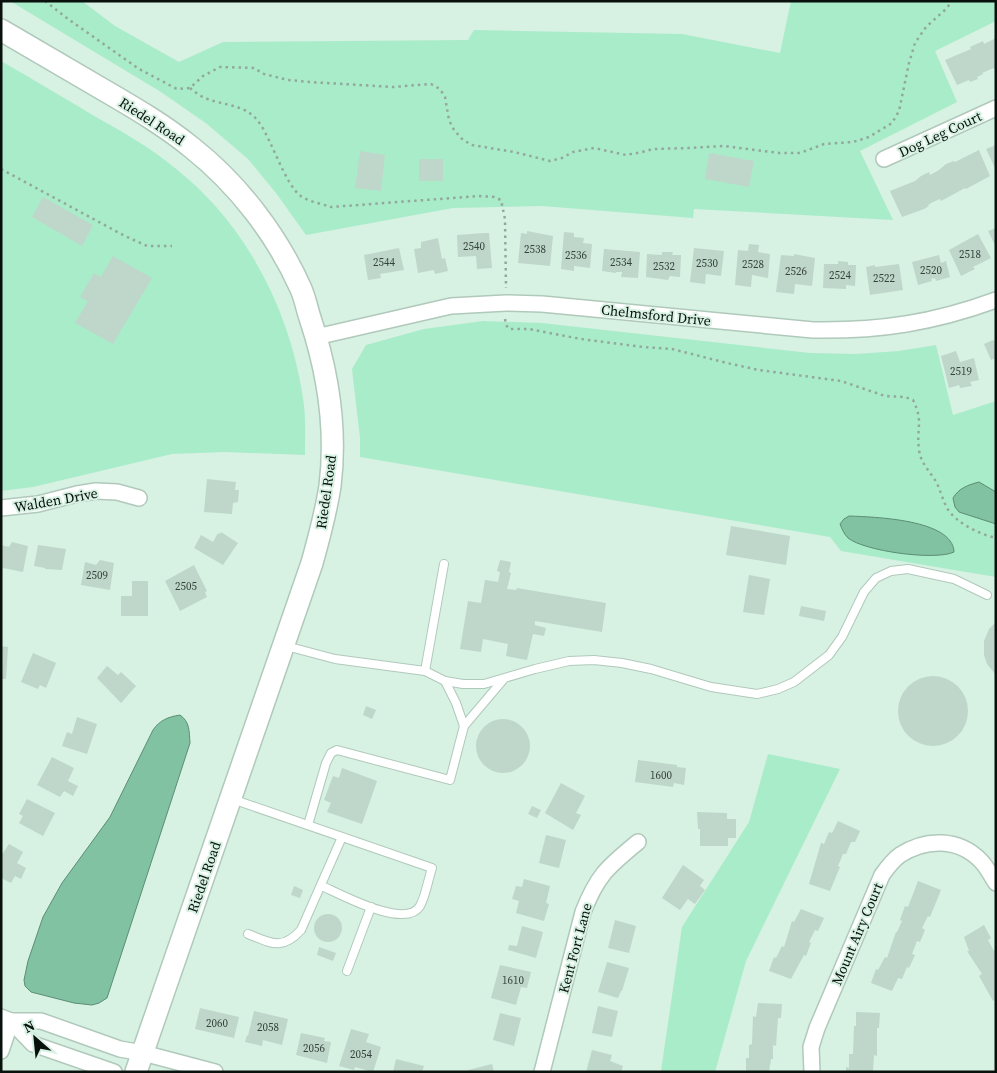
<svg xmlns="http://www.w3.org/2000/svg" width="997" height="1073" viewBox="0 0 997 1073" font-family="'Source Serif 4',serif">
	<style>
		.green { fill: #a9ecca }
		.water { fill: #80c2a1; stroke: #5c8d74 }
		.building { fill: #bed7ca }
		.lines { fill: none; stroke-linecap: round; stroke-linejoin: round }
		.lane-casing { stroke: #b0c9bb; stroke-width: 10 }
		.street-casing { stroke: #b0c9bb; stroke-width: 18 }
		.secondary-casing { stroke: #b0c9bb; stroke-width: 24 }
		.path { stroke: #93a89d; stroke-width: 2.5; stroke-dasharray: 2.5 4; stroke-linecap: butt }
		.lane { stroke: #fff; stroke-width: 8 }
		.street { stroke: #fff; stroke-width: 15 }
		.secondary { stroke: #fff; stroke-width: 21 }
		.labels { text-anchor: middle; stroke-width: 4; stroke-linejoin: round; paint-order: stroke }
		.number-label { font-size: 11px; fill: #36423c }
		.street-label { font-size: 14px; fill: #08110c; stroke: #d7f1e3 }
	</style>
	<rect width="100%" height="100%" fill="#d7f1e3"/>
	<!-- green -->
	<g class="green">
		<path d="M10 1H82L115 26 179 62 223 42 468 40 474 30 682 34 780 53 791 1H996V21L935 51 957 102 860 151 893 220 694 209 693 218 542 206 453 208 306 235 276 193 248 159 207 124 161 92Z"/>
		<path d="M1 61C33 79 64 98 96 117 123 132 151 148 175 168 246 224 290 310 303 398 306 416 305 436 305 455L225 452 172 454 33 487 1 491Z"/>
		<path d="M483 321 542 323 810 353 856 354 899 351 936 345 953 415 996 401V577L841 551 830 537 360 457V438L352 369 366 345 424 329Z"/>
		<path d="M768 754 840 769 746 961 715 1072 661 1071 682 927 749 822Z"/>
	</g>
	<!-- water -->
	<g class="water">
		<path d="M979 482 996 492V524L959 512 955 507 953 498C959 488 968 485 979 482Z"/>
		<path d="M849 516C873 517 953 519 954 552 935 561 864 551 848 538 844 534 842 529 840 524L844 519Z"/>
		<path d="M180 715C190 722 189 731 190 743L107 998 99 1003 92 1005 74 1003 31 992 25 986 24 980 28 961 43 917 62 883 110 817 153 730C160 720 168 717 180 715Z"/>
	</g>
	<!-- building -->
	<g class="building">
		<path d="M996 38V72L994 68 982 73 983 74 977 77 978 79 970 82 969 80 957 85 945 60 971 49 970 47 983 41 984 44Z"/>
		<path d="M996 145V170L986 149Z"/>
		<path d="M979 150 990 176 966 189 965 188 941 201 940 199 931 203 928 205 929 206 924 209 902 217 890 191 915 181 921 176 929 172 930 175 939 170 946 164 954 161 955 162Z"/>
		<path d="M360 151 385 155 381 191 355 188Z"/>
		<path d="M709 153 754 161 749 187 705 179Z"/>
		<rect x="419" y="159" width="24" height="22"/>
		<path d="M43 197 93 225 82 246 32 217Z"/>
		<path d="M996 228V247L988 231Z"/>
		<path d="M527 231 553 236 550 266 518 263 521 233 527 234Z"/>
		<path d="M564 232 574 233V237L584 238 583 243 592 244 590 268 574 266V271L561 269Z"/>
		<path d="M484 233H489L492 268 477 269 476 256 458 257 457 235Z"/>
		<path d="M978 234 991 258 973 267 975 269 961 276 949 250Z"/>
		<path d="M438 238 442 259 445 258 448 271 435 274 434 270 418 273 414 249 421 248V242Z"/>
		<path d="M749 244 759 245 758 252 770 254 768 278 752 275 751 287 735 285 738 250 748 251Z"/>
		<path d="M399 248 404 270 380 274 381 278 368 280 364 255Z"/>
		<path d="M694 248 724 251 721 276 706 274 705 284 690 282Z"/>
		<path d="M604 249 640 252 638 278 621 277 622 272H616V273L602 271Z"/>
		<path d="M662 252H673L672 255H681L680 277 670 276 668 280 646 277 647 254 662 255Z"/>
		<path d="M794 254 815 258 812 286 795 284 794 294 776 292 781 255 794 256Z"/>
		<path d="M939 255 941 263 946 261 950 277 936 281 935 278 931 279 932 281 918 285 912 262Z"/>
		<path d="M113 256 152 278 113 344 75 323 88 301 80 297 94 273 101 277Z"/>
		<path d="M838 261 848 262V265H856L855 286 846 285V289L823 288 824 264H838Z"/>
		<path d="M899 264 903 290 870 295 866 267 875 265V267Z"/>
		<path d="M993 340 996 343V358L991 360 984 344Z"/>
		<path d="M956 351 960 362 974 358 979 380 970 382 972 386 960 388 959 385 949 388 941 356Z"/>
		<path d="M207 479 236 482 235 490H239L238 502 233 503 232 514 204 512Z"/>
		<path d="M731 526 790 536 786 565 726 555Z"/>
		<path d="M221 532 238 543 223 565 194 548 201 535 213 542 218 533 220 534Z"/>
		<path d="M12 542 28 546 23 572 3 568 1 572V545L9 547Z"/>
		<path d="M38 545 66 549 62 570 45 569V568L34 566Z"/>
		<path d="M100 560 114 563 110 590 81 585 85 562 96 565Z"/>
		<path d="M500 560 511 562 509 572 511 573 507 589 516 590 517 588 606 603 602 632 535 621V625L546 628 544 636 533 634 527 660 506 656 508 644 483 639 481 652 460 649 468 601 481 603 485 580 498 582 500 572 497 571Z"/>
		<path d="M194 565 207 591 205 592 207 597 180 611 165 581Z"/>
		<path d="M749 575 770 579 764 615 743 612Z"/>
		<path d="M132 581H148V616H121V596H132Z"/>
		<path d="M801 606 826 611 824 621 799 616Z"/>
		<path d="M996 622V675L987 664 984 655V641L989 629Z"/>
		<path d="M1 646 8 647 6 679H1Z"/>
		<path d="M33 653 56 663 46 688 40 685 38 689 21 682Z"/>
		<path d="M107 666 118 675 121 672 136 686 121 703 97 678Z"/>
		<circle cx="933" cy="711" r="35"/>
		<path d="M366 706 376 710 372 719 363 715Z"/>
		<path d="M77 717 97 724 87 754 62 746 67 732 72 734Z"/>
		<circle cx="503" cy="746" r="27"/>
		<path d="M52 757 74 768 68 781 78 786 73 796 64 791 60 797 37 785Z"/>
		<path d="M638 760 677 765V767L686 768 684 785 674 783 673 787 635 782Z"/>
		<path d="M342 768 377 781 362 824 327 812 331 803 324 800 333 776 339 778Z"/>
		<path d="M561 783 585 796 576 813 581 815 573 830 545 813Z"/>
		<path d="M27 799 55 813 43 836 19 823 23 816 19 814Z"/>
		<path d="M532 806 541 810 537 818 528 814Z"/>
		<path d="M697 812 727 813V819H736V838H728V846H700V829H698Z"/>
		<path d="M838 821 860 831 855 842H851L846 854H843L838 866 840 867 830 891 809 884 821 843 824 844 829 832 832 833Z"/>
		<path d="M546 835 566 840 559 868 539 863Z"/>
		<path d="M9 844 23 852 17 863 26 868 21 879 15 876 11 883 1 878V856Z"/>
		<path d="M683 865 704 880 700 886 705 890 695 904 688 899 680 910 662 898Z"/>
		<path d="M524 879 550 886 546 903 549 904 544 921 516 913 519 901 512 899 516 886 522 887Z"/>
		<path d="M918 881 941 890 930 917 928 916 922 928 925 930 920 942 917 941 912 954 915 955 909 968 907 967 902 979 898 978 892 991 871 983 876 969 878 970 885 957 887 958 896 932H897L902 921 900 920 905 906 908 907Z"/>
		<path d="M294 886 303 890 300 898 291 895Z"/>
		<path d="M801 909 824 918 818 931 815 930 809 942 811 943 806 956 804 955 791 979 769 971 774 957 776 958 782 946 784 947 792 921 794 922Z"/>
		<circle cx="328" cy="928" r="14"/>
		<path d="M615 920 636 926 629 953 608 948Z"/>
		<path d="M984 925 991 938 988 940 994 951 996 950V999L993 1001 979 976 982 974 967 951H969L964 937Z"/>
		<path d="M522 926 543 932 536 958 508 950 509 945 517 946Z"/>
		<path d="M319 947 336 953 333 961 317 955Z"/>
		<path d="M607 962 629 968 622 991H621L618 998 598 992Z"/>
		<path d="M500 965 531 972 527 988 521 987 516 1005 491 998Z"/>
		<path d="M758 1003 782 1004 781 1018H778L776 1046 773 1045V1059H771L769 1072H746V1058H749V1045L752 1044 753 1016 756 1017Z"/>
		<path d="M598 1006 618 1011 612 1037 592 1033Z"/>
		<path d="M200 1008 239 1017 234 1038 195 1029Z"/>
		<path d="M254 1011 288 1019 282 1045 263 1040 262 1046 245 1042 247 1035 248 1036Z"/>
		<path d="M856 1012 880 1013 879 1028H877V1056L874 1055 873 1072H846V1067L849 1068V1054H853L854 1026H856Z"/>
		<path d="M500 1013 521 1018 514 1046 493 1040Z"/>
		<path d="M351 1029 369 1034 366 1042 381 1047 373 1072 355 1067 354 1070 339 1066Z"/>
		<path d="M301 1033 325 1038 324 1041 331 1042 327 1063 296 1055Z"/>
		<path d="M592 1050 612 1055 610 1061 623 1066 621 1072H586Z"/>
		<path d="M396 1059 424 1066 422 1072H393Z"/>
		<path d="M492 1064 494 1072H468V1070Z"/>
	</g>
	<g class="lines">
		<defs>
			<g id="lane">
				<path d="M286 646 335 659 425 671 445 681 463 684H484L535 669 569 661 594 660 622 663 651 669 711 687 757 694 778 689 794 682 829 655 842 637 864 592 876 578 891 571 908 569 954 579 987 595"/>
				<path d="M425 671 444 564"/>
				<path d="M464 726 503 680"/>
				<path d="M232 799 432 868C428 880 426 895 420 906 406 930 340 894 322 886"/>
				<path d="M308 825 326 763 331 753 337 750 450 780 464 726 456 703 445 681"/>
				<path d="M248 934C271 943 282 951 301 930L342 837"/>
				<path d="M347 971 371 907"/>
			</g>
			<g id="street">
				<path d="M884 159 996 108"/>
				<path d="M316 337 451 306 506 303 542 304 813 330C880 331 933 323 996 300"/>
				<path d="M1 508 38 504 77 494 96 491 117 492 139 498"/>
				<path d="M1 1017 11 1021H41L120 1049 143 1053 215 1072"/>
				<path d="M11 1021 33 1044 114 1072"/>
				<path d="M1 1051 11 1021"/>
				<path d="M542 1072 583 912C598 874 608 867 638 842"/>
				<path d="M812 1072 811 1047 817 1028 882 875C887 868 893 860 900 855 926 838 959 838 981 861 987 867 991 876 996 883"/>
			</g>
			<path id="secondary" d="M1 30C35 50 69 70 102 89 133 107 164 125 191 147 238 184 277 235 301 289 305 298 307 309 310 318 328 372 337 429 330 486 326 512 319 538 312 563L136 1072"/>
		</defs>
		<!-- lane casing -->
		<use href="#lane" class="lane-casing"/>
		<!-- street casing -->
		<use href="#street" class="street-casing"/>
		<!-- secondary casing -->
		<use href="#secondary" class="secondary-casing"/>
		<!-- path -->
		<g class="path">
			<path d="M45 1 68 19 139 69 177 89 190 88 203 76 220 67 254 68 264 74 288 80 310 82 393 87 431 84 440 89 445 97 449 120 454 130 463 140 472 145 514 152 550 161 562 158 573 152 594 148 626 155 642 152 653 149 689 148 724 146 779 153H800L824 144 853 142 869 137 892 123 899 111 909 63 915 43 926 27 946 9 952 1"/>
			<path d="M190 88C194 91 198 95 203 97 221 106 244 103 258 121 272 139 285 186 302 197 311 202 322 204 331 207L479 196 494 197 501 200 505 219 506 288"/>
			<path d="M1 169 123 235 147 246H172"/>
			<path d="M505 319 506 325 509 329H529L581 339 643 347 672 349 727 363 759 370 841 381 885 396 905 397 913 400C924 422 916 428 919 449 920 462 928 469 935 480 940 488 942 499 947 508 956 523 979 534 996 538"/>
		</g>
		<!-- lane -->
		<use href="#lane" class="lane"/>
		<!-- street -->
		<use href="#street" class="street"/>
		<!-- secondary -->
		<use href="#secondary" class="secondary"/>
	</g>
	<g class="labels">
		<!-- number labels -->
		<g class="number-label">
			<text x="474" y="250">2540</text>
			<text x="535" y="253">2538</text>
			<text x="970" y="258">2518</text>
			<text x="576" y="259">2536</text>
			<text x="384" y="266">2544</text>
			<text x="621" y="266">2534</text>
			<text x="707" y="267">2530</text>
			<text x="753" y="268">2528</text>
			<text x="664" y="270">2532</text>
			<text x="931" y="274">2520</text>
			<text x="796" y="275">2526</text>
			<text x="840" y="279">2524</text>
			<text x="884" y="282">2522</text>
			<text x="961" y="375">2519</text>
			<text x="97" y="579">2509</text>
			<text x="186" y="590">2505</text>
			<text x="661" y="779">1600</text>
			<text x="513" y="984">1610</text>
			<text x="217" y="1027">2060</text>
			<text x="268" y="1031">2058</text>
			<text x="314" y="1052">2056</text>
			<text x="361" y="1058">2054</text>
		</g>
		<!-- street labels -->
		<g class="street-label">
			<text transform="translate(152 121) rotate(33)" y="5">Riedel Road</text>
			<text transform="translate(940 134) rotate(-25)" y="5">Dog Leg Court</text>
			<text transform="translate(656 315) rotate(6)" y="5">Chelmsford Drive</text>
			<text transform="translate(326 492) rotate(-82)" y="5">Riedel Road</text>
			<text transform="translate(56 500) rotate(-10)" y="5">Walden Drive</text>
			<text transform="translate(204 877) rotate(-71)" y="5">Riedel Road</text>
			<text transform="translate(857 934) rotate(-67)" y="5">Mount Airy Court</text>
			<text transform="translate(575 948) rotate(-75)" y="5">Kent Fort Lane</text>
		</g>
	</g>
	<!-- border -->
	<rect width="997" height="1073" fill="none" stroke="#08110c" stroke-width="5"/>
	<!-- north arrow -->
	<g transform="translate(35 1038) rotate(333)" stroke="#d7f1e3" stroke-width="4" paint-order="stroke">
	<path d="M0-4L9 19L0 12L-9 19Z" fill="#08110c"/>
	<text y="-8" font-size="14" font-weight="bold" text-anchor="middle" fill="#08110c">N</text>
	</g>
</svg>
